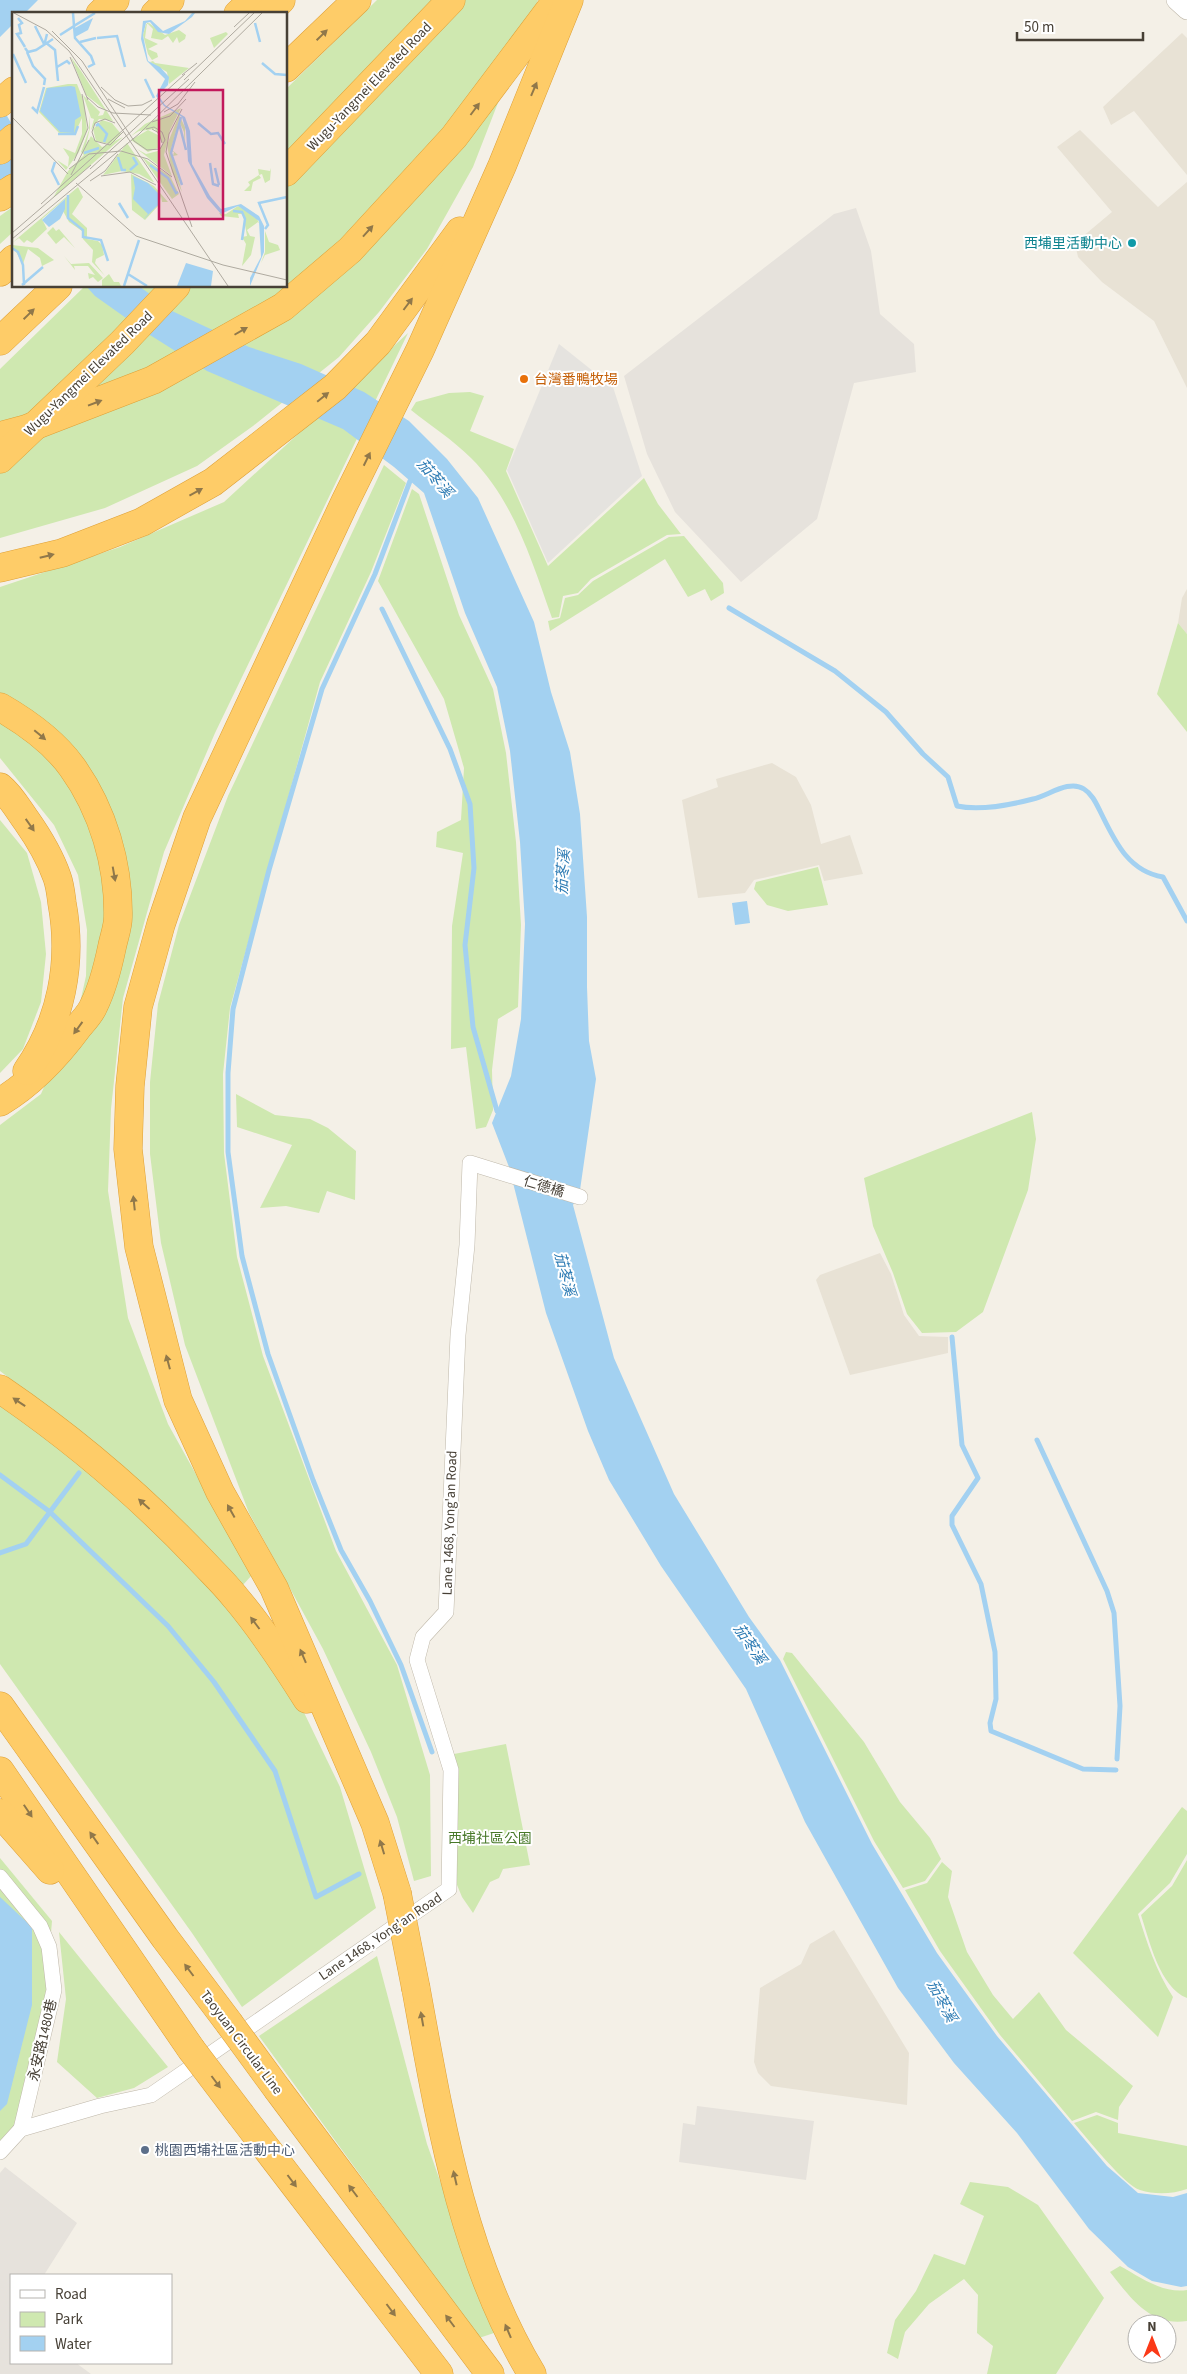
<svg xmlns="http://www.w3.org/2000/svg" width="1187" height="2374" viewBox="0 0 1187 2374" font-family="'Source Sans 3','Noto Sans TC',sans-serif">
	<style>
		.residential { fill: #e8e2d5 }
		.industrial { fill: #e6e2dc }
		.green { fill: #cfe8b0 }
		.parking { fill: #e5e3df }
		.water { fill: #a3d1f1 }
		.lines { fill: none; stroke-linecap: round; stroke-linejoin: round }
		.stream { stroke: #a3d1f1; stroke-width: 5 }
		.minor-casing { stroke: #bfb8aa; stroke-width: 16 }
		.tertiary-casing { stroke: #bfb8aa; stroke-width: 20 }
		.motorway-casing { stroke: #dea037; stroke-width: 29 }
		.minor { stroke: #fff; stroke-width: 15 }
		.tertiary { stroke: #fff; stroke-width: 19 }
		.motorway { stroke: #fecc68; stroke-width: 28 }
		.motorway-bridge-casing { stroke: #dea037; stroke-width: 29; stroke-linecap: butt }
		.motorway-bridge { stroke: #fecc68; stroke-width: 28 }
		.oneway { fill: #90784a }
		.culture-dot { fill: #0f9aa8; stroke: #fff; stroke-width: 2 }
		.food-dot { fill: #e8710a; stroke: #fff; stroke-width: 2 }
		.service-dot { fill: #5c6f8a; stroke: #fff; stroke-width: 2 }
		.labels { text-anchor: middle; stroke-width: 4; stroke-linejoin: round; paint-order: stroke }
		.street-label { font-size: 14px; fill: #474036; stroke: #fff }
		.culture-label { font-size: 14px; fill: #0d838f; stroke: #fff; text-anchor: end }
		.food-label { font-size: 14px; fill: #c56008; stroke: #fff; text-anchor: start }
		.park-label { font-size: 14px; fill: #487929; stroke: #fff }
		.service-label { font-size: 14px; fill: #4e5e75; stroke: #fff; text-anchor: start }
		.water-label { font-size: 15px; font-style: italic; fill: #2e7cb4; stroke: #fff }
		.inset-river { fill: none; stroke: #a3d1f1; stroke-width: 2.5 }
		.inset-road { fill: none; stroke: #afaaa0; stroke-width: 1 }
		.view { fill: #c2185b; fill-opacity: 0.15; stroke: #c2185b; stroke-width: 2.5 }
		.inset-edge { fill: none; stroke: #474036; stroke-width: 2.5 }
	</style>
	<rect width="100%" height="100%" fill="#f4f0e7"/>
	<!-- residential -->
	<g class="residential">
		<path d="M1182 33 1187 38V175L1134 111 1111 125 1103 107Z"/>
		<path d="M1080 130 1158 207 1187 182V388L1154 321 1102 282 1078 257 1075 243 1112 212 1057 147Z"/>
		<path d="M1187 589V634L1178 623 1182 598Z"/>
		<path d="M772 763 796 777 811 805 821 844 850 835 863 874 824 881 819 865 754 880 745 893 698 898 682 800 718 787 716 779Z"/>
		<path d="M880 1253 891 1274 904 1315 919 1336 948 1337V1353L850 1375 816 1280 820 1275Z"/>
		<path d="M834 1930 909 2053 907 2105 771 2086 758 2073 754 2062 760 1988 801 1964 810 1944Z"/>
	</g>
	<!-- industrial -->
	<g class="industrial">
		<path d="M856 208 871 251 880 314 914 344 916 372 854 383 817 519 741 582 675 512 647 454 624 376 834 214Z"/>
		<path d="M697 2106 814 2121 806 2180 679 2162 683 2123 695 2125Z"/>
		<path d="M5 2167 77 2223 44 2275H11V2363H76L91 2374H0V2173Z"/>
	</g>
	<!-- green -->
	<g class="green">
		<path d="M377 0H538L473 167 427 249 379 312 339 357 253 426 197 466 105 508 0 538V369L85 286H286V89Z"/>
		<path d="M14 206V231L0 244V216Z"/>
		<path d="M408 333 215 733 164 852 123 998 111 1109 108 1191 128 1318 168 1424 252 1575 242 1586 75 1428 0 1371V1125L41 1094 80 1003 86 976 87 930 78 875 54 825 0 758V587L120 547 224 502Z"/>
		<path d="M470 392 484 396 470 431 514 449 506 471 548 566 644 478 658 504 681 534 667 535 591 579 578 593 563 596 559 617 552 618C532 562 514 501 471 458 453 440 431 426 411 410L416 402 449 393Z"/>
		<path d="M384 465 406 483 371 572 320 682 230 1008 223 1074 224 1153 237 1257 263 1356 336 1551 397 1665 430 1775 431 1876 414 1881 397 1817 371 1752 323 1649 249 1513 185 1345 161 1243 150 1154V1082L158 1004 179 925 228 796Z"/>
		<path d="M412 489 419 494 459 615 493 689 506 753 516 842 521 925 518 1007 498 1019 492 1070 493 1110 486 1127 476 1129 466 1047 451 1049 452 926 463 853 436 847 437 832 461 820 464 768 444 699 378 581Z"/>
		<path d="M684 536 723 583 724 593 711 601 705 589 688 597 665 559 550 631 548 621 560 618 565 598 578 595 593 581 669 537Z"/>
		<path d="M1178 623 1187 634V732L1157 694Z"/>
		<path d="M0 820 27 853 41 902 46 954 41 1002 23 1049 0 1073Z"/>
		<path d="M818 867 828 905 788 911 767 905 754 889 756 882Z"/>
		<path d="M236 1094 275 1115 310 1119 328 1128 356 1151 355 1200 327 1191 319 1213 286 1206 260 1208 292 1145 237 1127Z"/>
		<path d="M1032 1112 1036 1139 1028 1190 983 1312 956 1332 922 1333 907 1314 893 1273 873 1226 864 1178Z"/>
		<path d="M0 1404 122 1498 211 1583 296 1696 340 1787 376 1908 242 2007 192 1933 0 1664Z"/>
		<path d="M786 1652 792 1653 864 1742 900 1802 930 1838 941 1859 925 1881 903 1888 874 1841 783 1659Z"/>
		<path d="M506 1744 530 1865 503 1869 499 1878 490 1882 473 1913 462 1897 455 1880 454 1754Z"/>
		<path d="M1182 1807 1187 1811V1854L1170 1883 1138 1914C1147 1943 1156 1971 1173 1997L1158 2037 1073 1953Z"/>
		<path d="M0 1858 52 1921 46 1991 33 2062 16 2125 0 2143Z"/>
		<path d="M1187 1860V1998C1160 1988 1149 1940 1141 1915L1172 1886Z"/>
		<path d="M942 1862 952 1871 948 1897 967 1952 993 1995 1013 2019 1039 1992 1066 2030 1133 2086 1119 2107 1118 2120 1096 2112 1072 2121 1000 2035 940 1951 905 1890 927 1883Z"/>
		<path d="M59 1932 168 2067 134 2088 97 2098 57 2062 66 1999Z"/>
		<path d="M377 1956 427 2144 494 2333 479 2338 259 2036Z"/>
		<path d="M1097 2115 1118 2123V2133L1187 2146V2189C1173 2194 1155 2195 1140 2190 1125 2186 1086 2137 1074 2123Z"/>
		<path d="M970 2182 1008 2187 1038 2205 1104 2298 1056 2374H987L993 2346 977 2333 978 2295 964 2279 929 2304 905 2332 898 2359 887 2353 895 2320 916 2291 934 2254 965 2265 984 2216 960 2204Z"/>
		<path d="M1120 2266C1140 2277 1163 2294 1187 2290V2321C1150 2327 1130 2297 1110 2272Z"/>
	</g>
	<!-- parking -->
	<path class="parking" d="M559 344 613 387 642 476 548 563 507 470Z"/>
	<!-- water -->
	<g class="water">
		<path d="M0 0H38L24 14H14V23L0 37Z"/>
		<path d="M0 104 14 128V204L0 188Z"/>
		<path d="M86 286H139L172 311 249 347 301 364 364 392 409 421 447 459 478 498 534 622 551 692 570 752 580 814 587 917V987L589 1041 596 1079 580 1190 573 1205 614 1358 674 1494 749 1617 780 1660 872 1844 937 1953 997 2036 1107 2166 1138 2193 1173 2197 1187 2193V2286L1181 2287 1152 2281 1128 2267 1089 2229 1017 2133 954 2063 898 1988 805 1822 746 1689 661 1566 609 1480 588 1431 546 1313 509 1167 492 1123 511 1076 521 1019 525 924 520 842 510 751 497 687 465 613 424 493 394 467 343 429 207 371 150 335 95 296Z"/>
		<path d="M747 901 750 923 735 925 732 903Z"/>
		<path d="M0 1897 32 1927V2005L7 2104 0 2111Z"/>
	</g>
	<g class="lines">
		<!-- stream -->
		<g class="stream">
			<path d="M410 481 375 574 322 689 269 870 233 1009 228 1073V1152L242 1256 268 1354 313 1480 341 1550 370 1601 401 1665 432 1752"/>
			<path d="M729 608 835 671 886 712 923 754 948 777 957 806C980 811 1010 805 1033 799 1048 796 1069 779 1084 789 1092 794 1096 803 1100 811 1114 839 1127 871 1163 877L1187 921"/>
			<path d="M382 609 450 749 470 804 474 868 465 945 473 1027 497 1111"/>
			<path d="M952 1337 962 1445 978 1478 952 1516V1525L981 1584 995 1652 996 1699 990 1723 991 1731 1083 1769 1116 1770"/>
			<path d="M1037 1440 1107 1591 1114 1613 1120 1706 1117 1759"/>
			<path d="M0 1475 50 1512 168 1626 214 1682 275 1771 316 1897 359 1874"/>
			<path d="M0 1553 26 1544 79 1473"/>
		</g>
		<defs>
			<g id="minor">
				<path d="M0 1877 40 1926 49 1947 54 1990 21 2129"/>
				<path d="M0 2152 21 2129 100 2106 151 2095 449 1889 451 1770 417 1660 423 1637 446 1612 458 1335 467 1245 470 1163 580 1197"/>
			</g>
			<path id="tertiary" d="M1176 0 1187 10"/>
			<g id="motorway">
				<path d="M100 14 115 0"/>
				<path d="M155 14 170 0"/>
				<path d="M238 14 253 0"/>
				<path d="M267 14 281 0"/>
				<path d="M286 68 357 0"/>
				<path d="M0 103 14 91"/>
				<path d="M0 150 14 138"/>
				<path d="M286 172 451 0"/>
				<path d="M0 197 14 188"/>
				<path d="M0 272 14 259"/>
				<path d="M0 341 58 286"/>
				<path d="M0 436 26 429 153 380 283 307 350 250 454 137 557 0"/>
				<path d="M0 459 122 343 176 286"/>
				<path d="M0 568 62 553 142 522 213 482 335 387 378 343 460 231"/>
				<path d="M0 707C26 722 54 742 72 767 103 810 119 865 118 917 118 927 114 937 112 947 108 966 103 987 94 1005 91 1013 84 1020 79 1026 57 1056 32 1083 0 1102"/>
				<path d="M0 787C11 796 18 809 26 820 38 837 50 857 57 877 60 885 61 895 62 903 73 963 61 1022 27 1071"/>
				<path d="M0 1389C72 1438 139 1495 199 1558 211 1571 224 1583 235 1597 262 1629 285 1664 307 1699"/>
				<path d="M0 1706 165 1938 229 2023"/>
				<path d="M0 1771 191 2049"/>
				<path d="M0 1813 50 1870"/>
				<path d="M397 1893 375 1823 274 1588 220 1492 178 1400 139 1247 128 1149 130 1086 138 1007 161 924 197 818 345 502 420 350 502 166 569 0"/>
				<path d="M416 1989C440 2120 462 2258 532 2374"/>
				<path d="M278 2090 490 2374"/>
				<path d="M241 2115 439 2374"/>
			</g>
		</defs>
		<!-- minor casing -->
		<use href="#minor" class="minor-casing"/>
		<!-- tertiary casing -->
		<use href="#tertiary" class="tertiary-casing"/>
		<!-- motorway casing -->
		<use href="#motorway" class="motorway-casing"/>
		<!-- minor -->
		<use href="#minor" class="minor"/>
		<!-- tertiary -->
		<use href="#tertiary" class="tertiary"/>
		<!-- motorway -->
		<use href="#motorway" class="motorway"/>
		<defs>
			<g id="motorway-bridge">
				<path d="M397 1893 416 1989"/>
				<path d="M229 2023 278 2090"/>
				<path d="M191 2049 241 2115"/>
			</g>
		</defs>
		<!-- motorway-bridge casing -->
		<use href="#motorway-bridge" class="motorway-bridge-casing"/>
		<!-- motorway-bridge -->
		<use href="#motorway-bridge" class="motorway-bridge"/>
	</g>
	<!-- one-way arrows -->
	<defs><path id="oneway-solid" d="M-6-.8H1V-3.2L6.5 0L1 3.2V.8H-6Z" transform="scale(1.25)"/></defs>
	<g class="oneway">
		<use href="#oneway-solid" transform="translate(322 35) rotate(-44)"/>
		<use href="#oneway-solid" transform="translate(534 89) rotate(-67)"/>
		<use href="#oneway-solid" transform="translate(475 109) rotate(-53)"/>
		<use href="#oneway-solid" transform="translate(368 231) rotate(-48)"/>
		<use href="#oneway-solid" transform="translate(408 304) rotate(-53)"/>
		<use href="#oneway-solid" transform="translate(29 314) rotate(-44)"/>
		<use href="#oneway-solid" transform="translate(241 331) rotate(-30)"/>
		<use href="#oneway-solid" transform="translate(323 397) rotate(-39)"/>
		<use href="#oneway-solid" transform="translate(95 403) rotate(-21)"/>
		<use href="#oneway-solid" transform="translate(367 459) rotate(-64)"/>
		<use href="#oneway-solid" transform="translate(196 492) rotate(-29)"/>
		<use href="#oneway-solid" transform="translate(47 556) rotate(-14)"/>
		<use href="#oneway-solid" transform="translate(40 735) rotate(40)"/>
		<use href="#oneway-solid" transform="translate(30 825) rotate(55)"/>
		<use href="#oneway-solid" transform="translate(114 874) rotate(80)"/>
		<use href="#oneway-solid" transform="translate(78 1028) rotate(126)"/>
		<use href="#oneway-solid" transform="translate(134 1203) rotate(-96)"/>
		<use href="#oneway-solid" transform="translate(168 1362) rotate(-105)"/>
		<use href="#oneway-solid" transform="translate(19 1402) rotate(-146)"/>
		<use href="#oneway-solid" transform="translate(144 1504) rotate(-138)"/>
		<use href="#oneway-solid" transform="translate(231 1511) rotate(-119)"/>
		<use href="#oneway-solid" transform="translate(255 1623) rotate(-127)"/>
		<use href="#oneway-solid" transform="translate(303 1656) rotate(-113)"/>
		<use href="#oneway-solid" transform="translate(28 1811) rotate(56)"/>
		<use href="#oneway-solid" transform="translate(94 1838) rotate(-125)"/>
		<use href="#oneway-solid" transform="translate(382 1847) rotate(-107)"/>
		<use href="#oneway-solid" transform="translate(189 1970) rotate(-127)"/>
		<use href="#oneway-solid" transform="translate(422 2019) rotate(-100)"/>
		<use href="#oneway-solid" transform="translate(216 2082) rotate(53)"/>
		<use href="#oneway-solid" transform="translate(455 2178) rotate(-103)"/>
		<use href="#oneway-solid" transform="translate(292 2181) rotate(53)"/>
		<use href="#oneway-solid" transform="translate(353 2191) rotate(-127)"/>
		<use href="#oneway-solid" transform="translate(391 2310) rotate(53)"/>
		<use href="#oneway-solid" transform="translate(450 2321) rotate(-127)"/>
		<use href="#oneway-solid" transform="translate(508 2331) rotate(-113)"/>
	</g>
	<!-- markers -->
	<circle class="culture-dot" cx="1132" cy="243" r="5"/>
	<circle class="food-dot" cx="524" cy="379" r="5"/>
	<circle class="service-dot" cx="145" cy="2150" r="5"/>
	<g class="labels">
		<!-- street labels -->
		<g class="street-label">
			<text transform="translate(369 86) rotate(-46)" y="5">Wugu-Yangmei Elevated Road</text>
			<text transform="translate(88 373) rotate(-44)" y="5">Wugu-Yangmei Elevated Road</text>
			<text transform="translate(544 1186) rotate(17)" y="5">仁德橋</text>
			<text transform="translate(449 1523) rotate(-88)" y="5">Lane 1468, Yong'an Road</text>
			<text transform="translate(380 1936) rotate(-34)" y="5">Lane 1468, Yong'an Road</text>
			<text transform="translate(42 2040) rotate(-77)" y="5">永安路1480巷</text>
			<text transform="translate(242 2042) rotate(53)" y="5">Taoyuan Circular Line</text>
		</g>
		<!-- culture labels -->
		<g class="culture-label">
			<text x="1122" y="248">西埔里活動中心</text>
		</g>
		<!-- food labels -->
		<g class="food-label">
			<text x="534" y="384">台灣番鴨牧場</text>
		</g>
		<!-- park labels -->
		<g class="park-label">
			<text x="490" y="1843">西埔社區公園</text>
		</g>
		<!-- service labels -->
		<g class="service-label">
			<text x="155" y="2155">桃園西埔社區活動中心</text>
		</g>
		<!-- water labels -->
		<g class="water-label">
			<text transform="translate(435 478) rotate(49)" y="5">茄苳溪</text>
			<text transform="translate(563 872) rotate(-87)" y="5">茄苳溪</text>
			<text transform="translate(565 1274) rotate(76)" y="5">茄苳溪</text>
			<text transform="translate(750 1644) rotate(56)" y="5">茄苳溪</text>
			<text transform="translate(942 2001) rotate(62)" y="5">茄苳溪</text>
		</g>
	</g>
	<!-- overview -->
	<g transform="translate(12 12)">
		<rect width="275" height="275" fill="#f4f0e7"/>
		<path d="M135 11 133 26 146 32 136 37 145 41 146 45 140 48 136 42 131 23 134 12 137 11 153 23 167 18 174 23 173 27 167 31 165 25 161 31 156 24 150 28 139 26 141 17ZM214 20 216 22 202 36 198 26ZM59 45 69 59 101 109 87 107 79 118 82 107 79 106 71 83 88 100 86 104 91 103 93 98 74 83ZM141 49 143 51 177 56 157 72 155 60 138 50ZM56 72H65L72 90 75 118 67 140 54 158 45 148 56 155 57 145 51 136 63 141 70 122V106L63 121 48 122 27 100 34 76ZM169 96 158 118 152 143 160 164 125 137 134 142 146 139 151 132 143 117 127 119 119 124 133 112ZM77 103 78 116 74 133 79 124 90 135 111 125 41 186 56 159 72 143 69 140 77 118ZM167 103 173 115V138L172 120 167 109 159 137 166 143 161 144 162 140 159 139 170 180 160 160 155 133ZM90 108 100 111 109 122 98 132 84 129 81 117ZM136 118 148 124V135L136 140 119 128ZM115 131 142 170H141L127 162 110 159 91 163ZM130 145 158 164 167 182 160 187ZM259 156 258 168 253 171 250 162 247 163 249 166 241 170 239 179H232L238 173 236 170 247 163 246 157 258 159ZM119 162 142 174 156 190H150L149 184 147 193 133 208 120 198ZM66 175 71 185 60 202 75 216V227L86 229 90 233 92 243 84 247 83 251 93 264 80 250 81 238 71 227 70 219 57 210 51 199 53 187 30 207 35 217 20 231 15 228 12 231 7 226 0 231ZM226 194 243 204 248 212 246 210 235 218 238 224 243 225 239 243 230 254 234 232 230 225 235 224 231 202H226L227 206 209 204 207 201 214 202ZM41 215 44 219 47 217 63 236 52 225 44 232 35 221ZM253 219 257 230 266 233 268 238 253 243 249 251 253 240ZM0 233 26 236 42 248 30 254 28 246 16 237 11 252ZM52 244 59 252 77 251 91 266 86 270 81 265 77 267 76 261 83 263 76 254H62L63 258ZM97 262 102 270H107L109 274H90V268Z" fill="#cfe8b0"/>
		<path d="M180 1H183L180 5 157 22 146 20 138 10 134 11 131 23 136 49 148 55 157 65 156 73 146 83 153 93 173 105 178 119 180 152 198 184 209 197 229 192 247 204 252 214V240L238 274V266L249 245 247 209 226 194 209 202 195 186 176 149 174 119 170 105 152 94 144 84 153 67 135 49 129 27 131 9 139 8 151 19 173 9ZM81 6 76 18 63 25V16ZM59 74 63 75 69 104 63 108 62 121 48 120 28 99 35 76ZM121 164 136 171 148 183 147 192 131 208 136 202 121 187 123 176ZM53 187V197L48 207 37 215 30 208ZM174 251 201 259 199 274H165Z" fill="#a3d1f1"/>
		<path class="inset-river" d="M6 6 10 11 7 13 9 21 5 22 13 35M243 11 248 30M23 14 32 32M35 22 33 30 43 38 46 69M48 23 62 14 61 1M85 26 105 24 113 55M68 30 84 26M13 36 16 40 24 38 41 27M15 40 21 54 33 67 32 73M1 42 14 71M250 51 263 62 275 63M45 55 55 49 58 52M76 55 82 52 79 44 63 26 62 14 83 1M133 67 142 86M20 95 25 100 32 75M169 105 159 141 170 173M167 111 174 138M186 111 199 122 206 121 213 132M84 114 86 112 95 122 92 130M46 122H63L66 114M72 141 87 136M106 145 110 158H114M43 150 40 159 47 173M198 151 201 172 207 174M138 153 156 166 164 181 166 180M203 156 207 173M118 158 125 152 121 145M56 183V206L71 218V225L89 228 96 249M107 191 116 206M221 199 230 200 233 207 230 228M253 217 256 213 247 191 275 185M0 236 6 240 11 253 12 273M116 262 135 274M10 273 31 255M112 274 127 228"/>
		<path class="inset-road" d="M2 1 34 18 57 39 216 274M222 15 237 1M40 19 70 49 122 129 135 138 148 137 153 128 150 120 142 115 134 117M58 45 76 88M170 63 185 51M172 68 242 1M89 75 103 88 116 94 130 93 140 88M75 85 86 95 101 101 139 103M96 87 113 96M170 97 157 122 154 140 180 215M152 100 166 92 183 70M0 105 56 162M140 110 158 104 174 87M103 111 93 107 83 111 80 120 83 129 98 133 112 119M140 117 147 121 150 131M62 149 76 116 70 82M57 157 77 142 109 139 136 147 160 165M78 157 177 67M59 163 77 128M89 164 118 160 144 173M78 169 93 159 106 142M64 171 124 224 211 253 275 268M29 192 173 62M0 221 79 153M0 227 127 122 250 1"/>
		<path class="view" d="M147 78H211V207H147Z"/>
		<rect width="275" height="275" class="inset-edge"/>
	</g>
	<!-- legend -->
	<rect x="10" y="2274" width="162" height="90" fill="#ffffff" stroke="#b5b3af"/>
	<rect x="20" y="2290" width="25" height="8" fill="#ffffff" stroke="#b5b3af"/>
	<text x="55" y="2299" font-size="15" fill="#474036">Road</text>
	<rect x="20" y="2312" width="25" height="15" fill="#cfe8b0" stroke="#b5b3af"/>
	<text x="55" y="2324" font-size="15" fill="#474036">Park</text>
	<rect x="20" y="2336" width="25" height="15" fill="#a3d1f1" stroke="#b5b3af"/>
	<text x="55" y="2349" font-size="15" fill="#474036">Water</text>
	<!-- north arrow -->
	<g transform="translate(1152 2339)"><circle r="24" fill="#ffffff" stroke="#b5b3af"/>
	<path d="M0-4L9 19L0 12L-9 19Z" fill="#fb3917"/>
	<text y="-8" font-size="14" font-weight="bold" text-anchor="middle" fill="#474036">N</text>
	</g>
	<!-- scale -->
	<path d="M1017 32v8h126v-8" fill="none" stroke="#474036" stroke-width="2.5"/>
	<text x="1024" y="32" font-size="15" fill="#474036" stroke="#ffffff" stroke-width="4" paint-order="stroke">50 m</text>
</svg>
